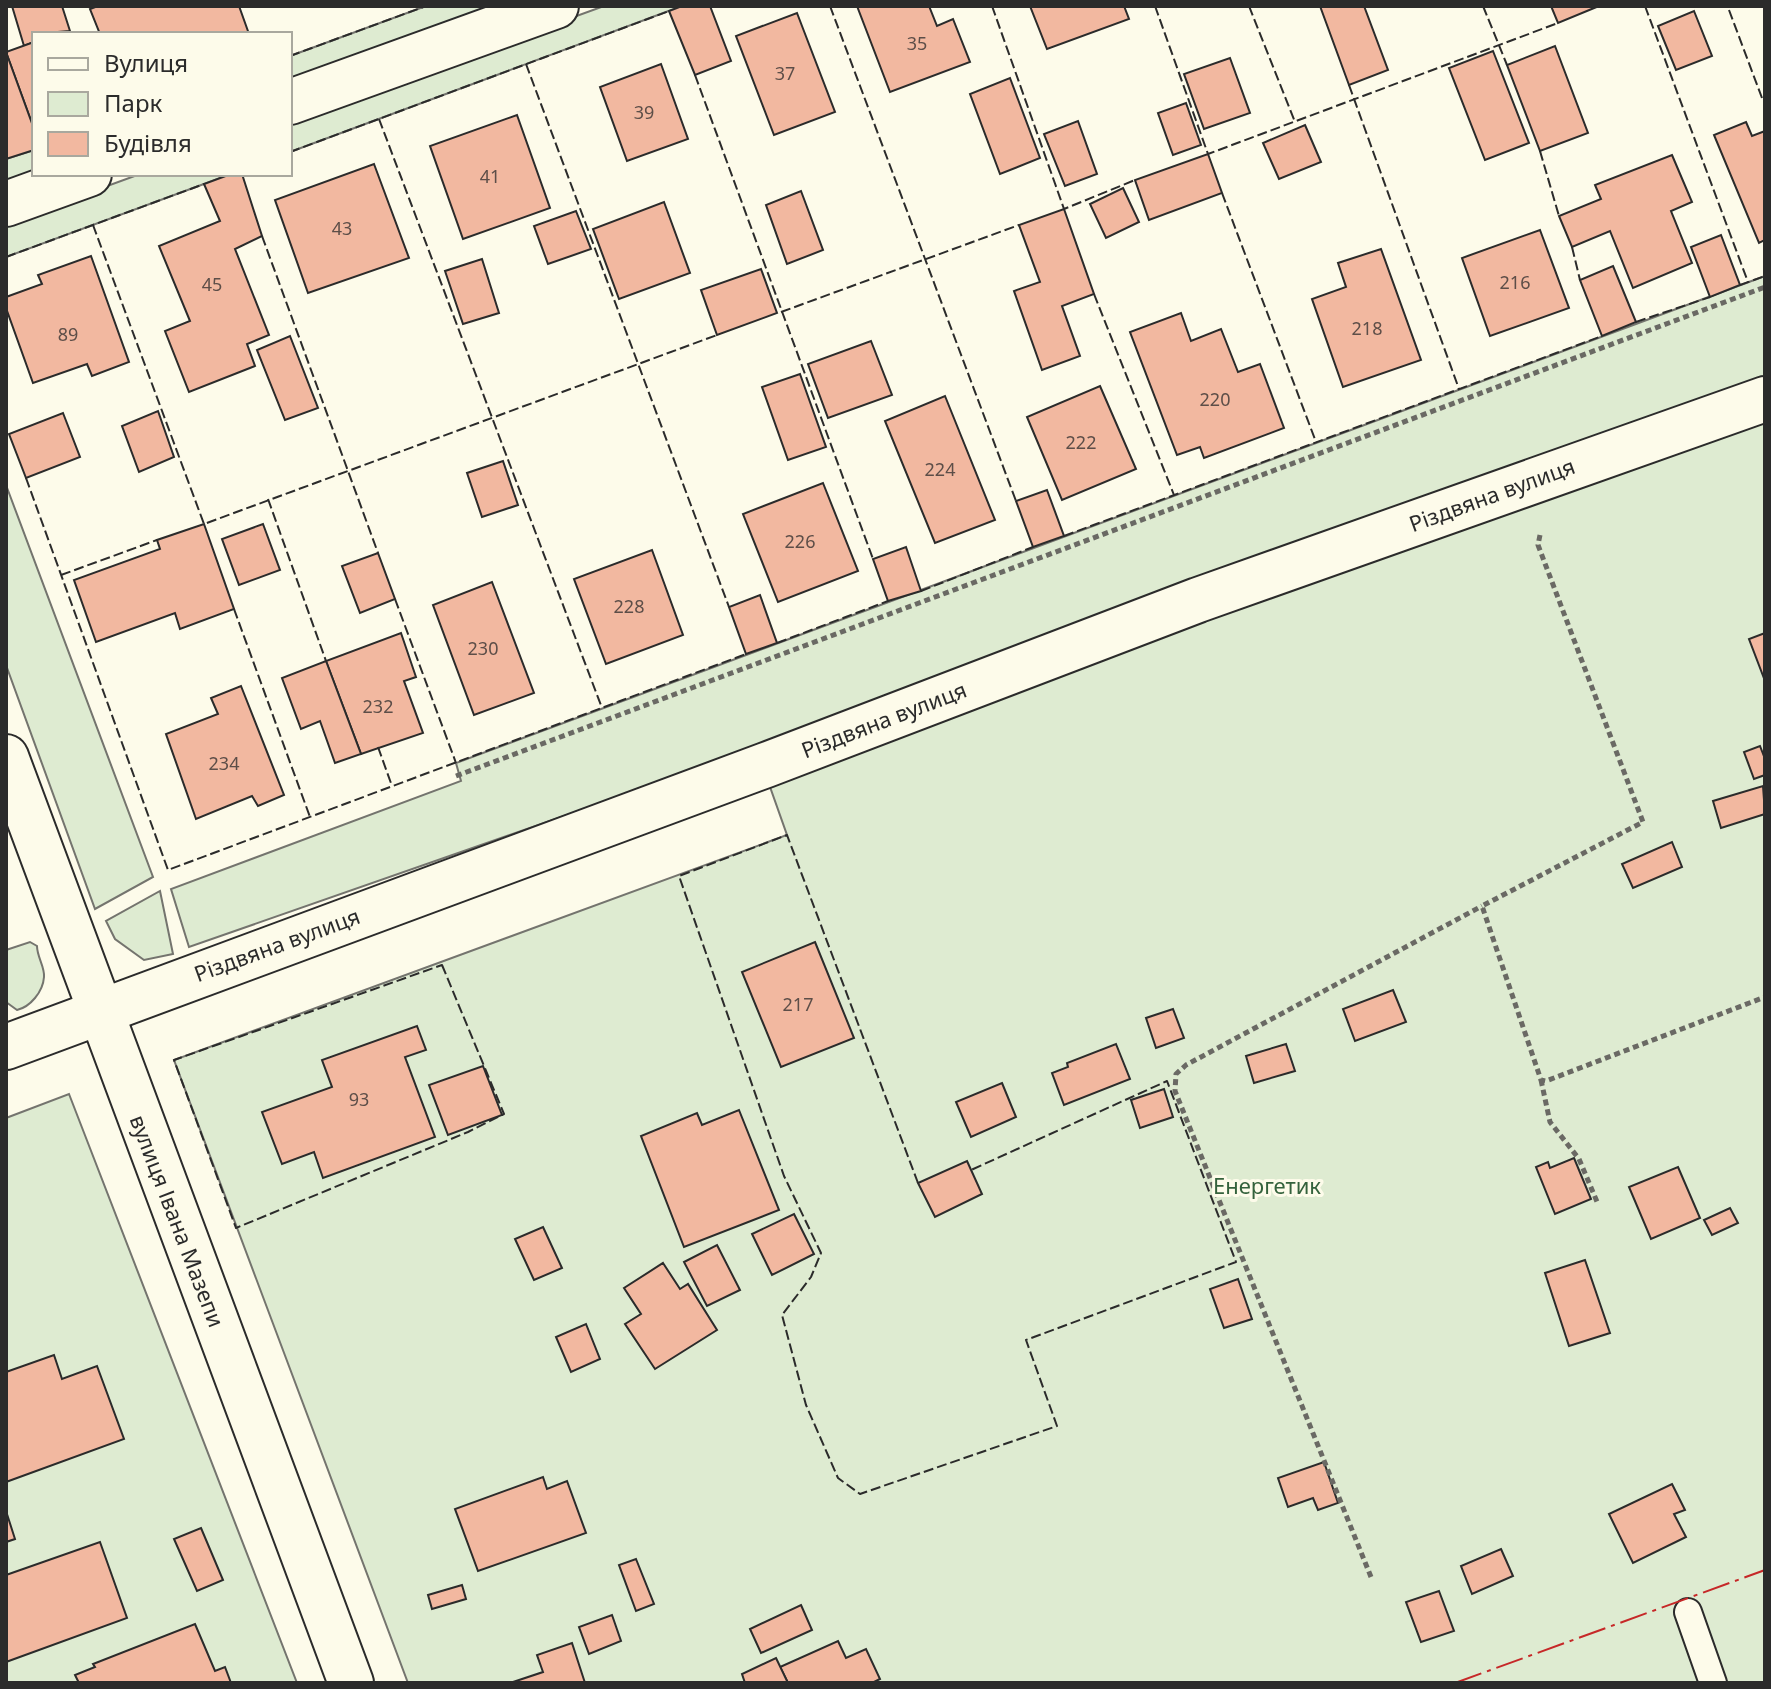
<svg xmlns="http://www.w3.org/2000/svg" width="1771" height="1689" viewBox="0 0 1771 1689" font-family="'Noto Sans',sans-serif">
	<style>
		.green { fill: #deebd1; stroke: #74746e; stroke-width: 2 }
		.building { fill: #f2b8a0; stroke: #2b2b2b; stroke-width: 2 }
		.lines { fill: none; stroke-linecap: round; stroke-linejoin: round }
		.service-casing { stroke: #2b2b2b; stroke-width: 30 }
		.minor-casing { stroke: #2b2b2b; stroke-width: 48 }
		.path { stroke: #6a6964; stroke-width: 5; stroke-dasharray: 6 4; stroke-linecap: butt }
		.service { stroke: #fdfbea; stroke-width: 26 }
		.minor { stroke: #fdfbea; stroke-width: 44 }
		.fence { stroke: #2b2b2b; stroke-width: 2; stroke-dasharray: 10 4; stroke-linecap: butt }
		.power { stroke: #c62828; stroke-width: 2; stroke-dasharray: 28 6 4 6; stroke-linecap: butt }
		.labels { text-anchor: middle; stroke-width: 6; stroke-linejoin: round; paint-order: stroke }
		.number-label { font-size: 18px; fill: #5d4e48 }
		.street-label { font-size: 22px; fill: #2b2b2b; stroke: #fdfbea }
		.park-label { font-size: 22px; fill: #34623c; stroke: #fdfbea }
	</style>
	<rect width="100%" height="100%" fill="#fdfbea"/>
	<!-- green -->
	<g class="green">
		<path d="M426 6H506L290 82V56Z"/>
		<path d="M604 6H682L290 152V120Z"/>
		<path d="M34 150V173L6 183V159Z"/>
		<path d="M140 174H231L6 257V223Z"/>
		<path d="M1765 276V384L756 749 189 947 171 889 461 781 456 763Z"/>
		<path d="M1765 419V1683H408L174 1060 787 835 769 784 1492 510Z"/>
		<path d="M6 485 153 877 95 909 6 665Z"/>
		<path d="M160 891 173 954 144 960 115 939 106 921Z"/>
		<path d="M30 942 37 946C37 957 45 967 44 977 43 992 30 1007 17 1010L6 1002V950Z"/>
		<path d="M69 1094 297 1683H6V1118Z"/>
	</g>
	<!-- building -->
	<g class="building">
		<path d="M12 6H62L70 31 34 34V42L24 46Z"/>
		<path d="M98 6H239L249 34H100L90 9Z"/>
		<path d="M682 6H710L731 61 695 75 669 11Z"/>
		<path d="M857 6H929L937 26 953 19 970 62 890 92Z"/>
		<path d="M1030 6H1124L1129 19 1047 49Z"/>
		<path d="M1320 6H1364L1388 70 1349 85Z"/>
		<path d="M1551 6H1599L1558 23Z"/>
		<path d="M1694 11 1712 56 1676 70 1658 26Z"/>
		<path d="M797 13 835 112 774 135 736 36Z"/>
		<path d="M34 42V129L6 52Z"/>
		<path d="M1555 46 1588 133 1540 151 1507 65Z"/>
		<path d="M1493 51 1529 143 1485 160 1449 68Z"/>
		<path d="M6 52 34 129V150L6 159Z"/>
		<path d="M1230 58 1250 113 1204 129 1184 74Z"/>
		<path d="M661 64 688 139 627 161 600 87Z"/>
		<path d="M1010 78 1040 158 1000 174 970 94Z"/>
		<path d="M1186 103 1201 145 1173 155 1158 113Z"/>
		<path d="M517 115 550 208 463 239 430 146Z"/>
		<path d="M1078 121 1097 174 1065 186 1044 134Z"/>
		<path d="M1746 122 1752 136 1765 131V240L1759 243 1714 135Z"/>
		<path d="M1305 125 1321 162 1279 179 1263 143Z"/>
		<path d="M1208 154 1222 193 1149 220 1135 180Z"/>
		<path d="M1672 155 1692 202 1671 211 1692 263 1633 288 1610 231 1572 247 1559 216 1601 199 1595 185Z"/>
		<path d="M374 164 409 258 308 293 275 200Z"/>
		<path d="M231 174H242L262 236 235 249 269 335 247 344 255 366 189 392 165 331 190 321 159 246 220 221 204 184Z"/>
		<path d="M1123 188 1139 222 1106 238 1090 204Z"/>
		<path d="M801 191 823 250 787 264 766 205Z"/>
		<path d="M664 202 690 273 619 299 593 229Z"/>
		<path d="M1064 209 1094 294 1062 306 1080 356 1042 370 1014 291 1040 282 1019 225Z"/>
		<path d="M576 211 591 249 548 264 534 226Z"/>
		<path d="M1540 230 1569 308 1490 336 1462 258Z"/>
		<path d="M1721 235 1740 285 1710 297 1691 247Z"/>
		<path d="M1381 249 1421 360 1343 387 1312 299 1346 287 1338 263Z"/>
		<path d="M91 256 129 362 92 376 87 364 33 383 6 308V297L42 284 38 275Z"/>
		<path d="M482 259 499 313 463 324 445 271Z"/>
		<path d="M1613 266 1636 322 1602 336 1580 280Z"/>
		<path d="M761 269 777 313 717 335 701 290Z"/>
		<path d="M1181 313 1191 341 1221 329 1238 372 1260 364 1284 428 1204 458 1200 447 1177 455 1130 332Z"/>
		<path d="M290 336 318 408 285 420 257 350Z"/>
		<path d="M871 341 892 395 828 418 808 364Z"/>
		<path d="M800 374 826 447 788 460 762 387Z"/>
		<path d="M1100 386 1136 469 1062 500 1027 417Z"/>
		<path d="M945 396 995 520 935 543 885 421Z"/>
		<path d="M158 411 174 457 139 472 122 426Z"/>
		<path d="M63 413 80 457 26 478 9 434Z"/>
		<path d="M503 461 518 505 482 517 467 473Z"/>
		<path d="M823 483 858 571 778 602 743 514Z"/>
		<path d="M1047 490 1064 536 1033 547 1016 501Z"/>
		<path d="M204 524 234 609 180 629 175 613 96 642 74 580 160 549 157 540Z"/>
		<path d="M263 524 280 570 239 585 222 539Z"/>
		<path d="M906 547 921 591 888 601 873 559Z"/>
		<path d="M652 550 683 635 606 664 574 579Z"/>
		<path d="M378 553 395 599 360 613 342 566Z"/>
		<path d="M492 582 534 693 474 715 433 605Z"/>
		<path d="M760 595 777 643 746 654 729 607Z"/>
		<path d="M401 633 416 677 404 681 423 733 361 754 326 661Z"/>
		<path d="M1765 633V681L1749 639Z"/>
		<path d="M326 661 361 754 335 763 320 721 301 729 282 678Z"/>
		<path d="M241 686 284 795 258 806 252 796 196 819 166 734 218 714 211 698Z"/>
		<path d="M1760 746 1765 759V775L1754 779 1744 752Z"/>
		<path d="M1763 786 1765 814 1721 828 1713 801Z"/>
		<path d="M1672 842 1682 867 1633 888 1622 864Z"/>
		<path d="M815 942 854 1038 781 1067 742 972Z"/>
		<path d="M1393 990 1406 1022 1355 1041 1343 1009Z"/>
		<path d="M1173 1009 1184 1038 1156 1048 1146 1018Z"/>
		<path d="M417 1026 426 1050 405 1057 435 1137 323 1178 314 1152 282 1164 262 1112 332 1087 322 1060Z"/>
		<path d="M1116 1044 1130 1079 1064 1105 1052 1073 1068 1067 1067 1063Z"/>
		<path d="M1286 1044 1295 1071 1254 1083 1246 1056Z"/>
		<path d="M483 1066 502 1115 448 1135 429 1085Z"/>
		<path d="M1002 1083 1016 1117 971 1137 956 1102Z"/>
		<path d="M1164 1089 1173 1117 1140 1128 1131 1100Z"/>
		<path d="M739 1110 779 1210 684 1247 641 1136 697 1113 702 1125Z"/>
		<path d="M1574 1158 1591 1199 1555 1214 1536 1167 1548 1162 1550 1168Z"/>
		<path d="M967 1161 982 1194 935 1217 918 1183Z"/>
		<path d="M1678 1167 1700 1218 1651 1239 1629 1187Z"/>
		<path d="M1730 1208 1738 1223 1712 1235 1704 1220Z"/>
		<path d="M794 1214 814 1254 772 1275 752 1234Z"/>
		<path d="M543 1227 562 1268 534 1280 515 1239Z"/>
		<path d="M717 1245 740 1290 707 1306 684 1262Z"/>
		<path d="M1585 1260 1610 1333 1569 1346 1545 1273Z"/>
		<path d="M663 1263 680 1289 688 1284 717 1330 655 1369 625 1324 641 1314 624 1288Z"/>
		<path d="M1238 1279 1252 1319 1224 1328 1210 1289Z"/>
		<path d="M586 1324 600 1359 571 1372 556 1337Z"/>
		<path d="M54 1355 62 1379 97 1366 124 1439 6 1482V1372Z"/>
		<path d="M1324 1462 1338 1503 1318 1510 1313 1498 1288 1507 1278 1478Z"/>
		<path d="M543 1477 547 1489 567 1481 586 1533 478 1571 455 1509Z"/>
		<path d="M1672 1484 1685 1510 1674 1514 1686 1537 1633 1563 1609 1514Z"/>
		<path d="M6 1511 15 1539 6 1542Z"/>
		<path d="M201 1528 223 1580 197 1591 174 1539Z"/>
		<path d="M100 1542 127 1618 6 1662V1575Z"/>
		<path d="M1501 1549 1513 1576 1472 1594 1461 1566Z"/>
		<path d="M636 1559 654 1604 636 1611 619 1565Z"/>
		<path d="M462 1585 466 1599 432 1609 428 1595Z"/>
		<path d="M1439 1591 1454 1631 1421 1642 1406 1602Z"/>
		<path d="M801 1605 812 1630 761 1653 750 1629Z"/>
		<path d="M612 1615 621 1641 589 1654 579 1627Z"/>
		<path d="M195 1624 215 1671 225 1667 231 1683H79L75 1675 95 1667 93 1664Z"/>
		<path d="M838 1641 846 1658 866 1649 880 1679 872 1683H788L780 1667Z"/>
		<path d="M572 1643 585 1683H510L543 1672 537 1655Z"/>
		<path d="M776 1658 788 1683H745L742 1674Z"/>
	</g>
	<g class="lines">
		<defs>
			<path id="service" d="M1688 1612 1713 1683"/>
			<g id="minor">
				<path d="M290 102 556 6"/>
				<path d="M6 204 89 174"/>
				<path d="M6 757 351 1683"/>
				<path d="M6 1047 766 765 1198 600 1765 399"/>
			</g>
		</defs>
		<!-- service casing -->
		<use href="#service" class="service-casing"/>
		<!-- minor casing -->
		<use href="#minor" class="minor-casing"/>
		<!-- path -->
		<g class="path">
			<path d="M1540 535 1538 545 1643 822 1482 906 1541 1080 1546 1081 1765 997"/>
			<path d="M456 776 1765 287"/>
			<path d="M1541 1080 1550 1122 1579 1159 1598 1204"/>
			<path d="M1371 1577 1175 1091 1176 1074 1186 1065 1482 906"/>
		</g>
		<!-- service -->
		<use href="#service" class="service"/>
		<!-- minor -->
		<use href="#minor" class="minor"/>
		<!-- fence -->
		<g class="fence">
			<path d="M830 6 1016 501"/>
			<path d="M992 6 1064 209 1135 180"/>
			<path d="M1155 6 1208 154 1558 23"/>
			<path d="M1249 6 1295 122"/>
			<path d="M1483 6 1507 65"/>
			<path d="M1645 6 1748 282"/>
			<path d="M1729 10 1762 98"/>
			<path d="M290 56 426 6"/>
			<path d="M526 64 729 607"/>
			<path d="M695 75 873 559"/>
			<path d="M1349 85 1459 389"/>
			<path d="M379 119 602 708"/>
			<path d="M1540 151 1559 216"/>
			<path d="M290 152 669 11"/>
			<path d="M1222 193 1316 442"/>
			<path d="M93 225 204 524 717 335"/>
			<path d="M262 236 378 553"/>
			<path d="M1572 247 1580 280"/>
			<path d="M6 257 204 184"/>
			<path d="M1740 285 1765 276"/>
			<path d="M1094 294 1174 495"/>
			<path d="M781 312 1019 225"/>
			<path d="M1636 322 1710 297"/>
			<path d="M26 478 168 870 746 654"/>
			<path d="M268 499 326 661"/>
			<path d="M1064 536 1602 336"/>
			<path d="M61 575 157 540"/>
			<path d="M921 591 1033 547"/>
			<path d="M395 599 456 763"/>
			<path d="M234 609 310 817"/>
			<path d="M777 643 888 601"/>
			<path d="M378 747 392 786"/>
			<path d="M442 965 504 1114 468 1132 236 1228 174 1060Z"/>
			<path d="M918 1183 787 835 679 876 784 1176 821 1253 811 1277 782 1315 806 1405 838 1478 860 1494 1057 1426 1026 1340 1236 1262 1167 1081 971 1170"/>
		</g>
		<!-- power -->
		<path class="power" d="M1455 1683 1765 1570"/>
	</g>
	<g class="labels">
		<!-- number labels -->
		<g class="number-label">
			<text x="917" y="50">35</text>
			<text x="785" y="80">37</text>
			<text x="644" y="119">39</text>
			<text x="490" y="183">41</text>
			<text x="342" y="235">43</text>
			<text x="1515" y="289">216</text>
			<text x="212" y="291">45</text>
			<text x="1367" y="335">218</text>
			<text x="68" y="341">89</text>
			<text x="1215" y="406">220</text>
			<text x="1081" y="449">222</text>
			<text x="940" y="476">224</text>
			<text x="800" y="548">226</text>
			<text x="629" y="613">228</text>
			<text x="483" y="655">230</text>
			<text x="378" y="713">232</text>
			<text x="224" y="770">234</text>
			<text x="798" y="1011">217</text>
			<text x="359" y="1106">93</text>
		</g>
		<!-- street labels -->
		<g class="street-label">
			<text transform="translate(1492 495) rotate(-20)" y="8">Різдвяна вулиця</text>
			<text transform="translate(884 720) rotate(-21)" y="8">Різдвяна вулиця</text>
			<text transform="translate(277 945) rotate(-20)" y="8">Різдвяна вулиця</text>
			<text transform="translate(177 1221) rotate(69)" y="8">вулиця Івана Мазепи</text>
		</g>
		<!-- park labels -->
		<g class="park-label">
			<text x="1267" y="1194">Енергетик</text>
		</g>
	</g>
	<!-- border -->
	<rect width="1771" height="1689" fill="none" stroke="#2b2b2b" stroke-width="16"/>
	<!-- legend -->
	<rect x="32" y="32" width="260" height="144" fill="#fdfbea" stroke="#a9a89e" stroke-width="2"/>
	<rect x="48" y="58" width="40" height="12" fill="#fdfbea" stroke="#a9a89e" stroke-width="2"/>
	<text x="104" y="72" font-size="24" fill="#2b2b2b">Вулиця</text>
	<rect x="48" y="92" width="40" height="24" fill="#deebd1" stroke="#a9a89e" stroke-width="2"/>
	<text x="104" y="112" font-size="24" fill="#2b2b2b">Парк</text>
	<rect x="48" y="132" width="40" height="24" fill="#f2b8a0" stroke="#a9a89e" stroke-width="2"/>
	<text x="104" y="152" font-size="24" fill="#2b2b2b">Будівля</text>
</svg>
